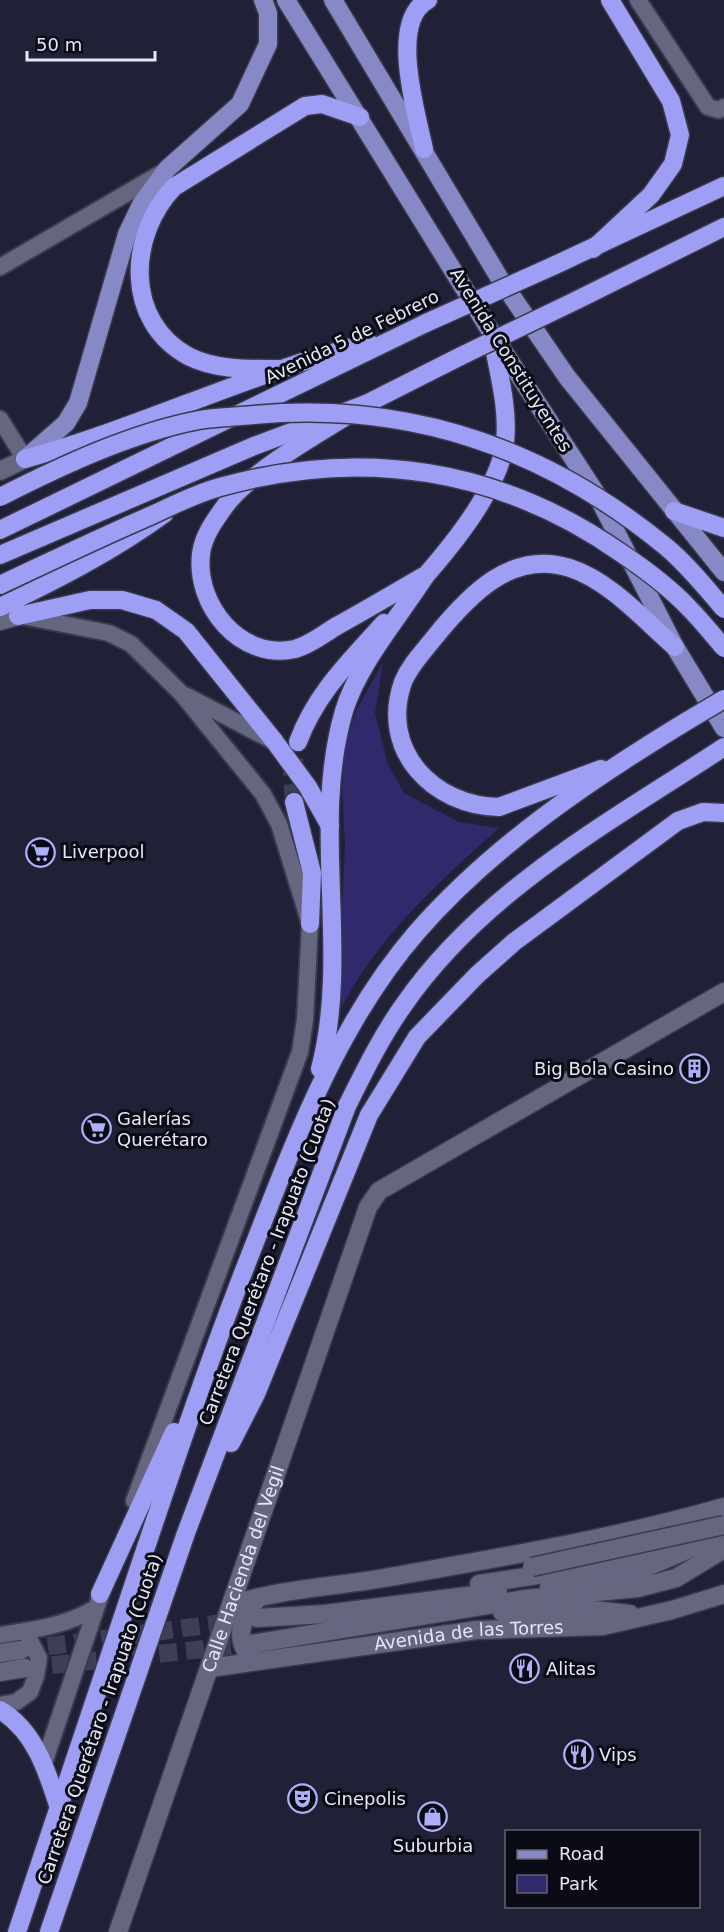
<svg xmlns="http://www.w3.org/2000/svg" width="724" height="1932" viewBox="0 0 724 1932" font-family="'DejaVu Sans',sans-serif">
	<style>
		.green { fill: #30296c }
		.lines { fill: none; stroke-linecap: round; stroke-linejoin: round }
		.secondary-tunnel { stroke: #3e3e54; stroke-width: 18; stroke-dasharray: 18 9; stroke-linecap: butt }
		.highway-tunnel { stroke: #3e3e54; stroke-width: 18; stroke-dasharray: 18 9; stroke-linecap: butt }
		.street-casing { stroke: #3a3a4d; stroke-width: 20 }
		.secondary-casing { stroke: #3a3a4d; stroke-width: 21 }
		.primary-casing { stroke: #3a3a4d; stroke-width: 21 }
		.highway-casing { stroke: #3a3a4d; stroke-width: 21 }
		.street { stroke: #656781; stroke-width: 16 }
		.secondary { stroke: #656781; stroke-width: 18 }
		.primary { stroke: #8789c6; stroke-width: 18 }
		.highway { stroke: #9e9ff4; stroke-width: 18 }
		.secondary-bridge-casing { stroke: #3a3a4d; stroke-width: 21; stroke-linecap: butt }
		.highway-bridge-casing { stroke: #3a3a4d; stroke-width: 21; stroke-linecap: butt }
		.secondary-bridge { stroke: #656781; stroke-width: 18 }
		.highway-bridge { stroke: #9e9ff4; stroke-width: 18 }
		.labels { text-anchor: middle; stroke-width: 6; stroke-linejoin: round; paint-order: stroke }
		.street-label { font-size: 18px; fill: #e6e7f6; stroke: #0b0b15 }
		.poi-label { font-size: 18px; fill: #e6e7f6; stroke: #0b0b15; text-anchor: start }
	</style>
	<rect width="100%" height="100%" fill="#202037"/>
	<!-- green -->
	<path class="green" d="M383 662 375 713 388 764 404 793 459 822 499 828C452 870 402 915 365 968 355 983 346 999 337 1015L345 845 342 786 346 743 356 711Z"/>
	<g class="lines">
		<!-- secondary-tunnel -->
		<g class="secondary-tunnel">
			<path d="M21 1650 237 1621"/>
			<path d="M25 1668 251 1644"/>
		</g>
		<!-- highway-tunnel -->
		<path class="highway-tunnel" d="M294 802 292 773 298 742"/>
		<defs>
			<g id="street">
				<path d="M638 0 708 107 719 110 724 107"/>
				<path d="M0 267 165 171"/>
				<path d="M0 419 25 459"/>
				<path d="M22 616 109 633 131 644 181 693 263 794 279 824 310 924 305 1020 300 1052 134 1501"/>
				<path d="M187 696 273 741"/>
				<path d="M0 1635C33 1630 65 1626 94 1609"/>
				<path d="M0 1705 16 1702 30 1692 36 1676 39 1658 25 1631"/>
				<path d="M44 1763 105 1582"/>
			</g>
			<g id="secondary">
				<path d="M0 471 25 459"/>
				<path d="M0 621 18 616"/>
				<path d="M479 1584 629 1561 661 1545 669 1532"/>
				<path d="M549 1586 617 1577 638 1571 724 1534"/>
				<path d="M231 1605C280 1589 333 1587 384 1578 497 1558 613 1539 724 1507"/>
				<path d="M502 1612 593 1610 630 1614"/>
				<path d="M257 1618 325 1614 498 1592"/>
				<path d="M251 1644 525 1599 638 1588 676 1578 724 1549"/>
				<path d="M0 1653 21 1650"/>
				<path d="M250 1657C233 1637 243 1618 257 1599"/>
				<path id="s1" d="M210 1668 477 1630 603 1626 672 1610 724 1594"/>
				<path d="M0 1672 25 1668"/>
				<path id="s2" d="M118 1932 368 1207 379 1191 724 992"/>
			</g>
			<g id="primary">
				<path d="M286 0 491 332 597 495 675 647 724 728"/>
				<path d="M333 0 500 279 567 377 724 572"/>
				<path d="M25 459 66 423 78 403 127 234 142 203 167 169 240 104 268 44V13L263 0"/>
			</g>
			<g id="highway">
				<path d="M424 149C417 115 388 21 428 0"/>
				<path d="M593 249 651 195 673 164 680 135 671 101 610 0"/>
				<path d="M553 266 724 186"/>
				<path d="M575 301 724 227"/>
				<path d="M278 369C248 369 215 370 188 356 124 321 128 235 174 187L305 106 322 104 360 117"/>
				<path d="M366 404C327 429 251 470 225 506 215 520 203 536 201 554 195 605 240 661 295 649 310 645 322 635 335 627 364 611 393 594 422 577"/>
				<path d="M25 459C142 427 251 372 369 343"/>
				<path d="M674 511 724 528"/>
				<path d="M0 530 426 323"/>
				<path d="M0 555 254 446 366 404 461 356"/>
				<path d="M420 582C451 547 500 488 505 442 509 406 497 367 491 332"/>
				<path d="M0 607C57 580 113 551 164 514"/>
				<path d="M18 616 90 600H122L156 610 186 631 275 742 308 787 330 826"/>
				<path d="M298 742C316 693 350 661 384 623"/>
				<path d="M601 769 499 807C433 806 379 750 403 682 410 665 423 652 434 638 468 596 511 549 570 568 610 581 644 620 675 647"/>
				<path d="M294 802 312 873 310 924"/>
				<path d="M320 1069C351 951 310 827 344 711 358 664 400 616 426 575"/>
				<path d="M231 1443 256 1394 369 1115 417 1037 477 975 514 942 678 821 703 812 724 813"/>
				<path d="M100 1594 174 1432"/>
				<path d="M0 1710C35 1731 47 1771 59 1808"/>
				<path d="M17 1932C58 1810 99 1688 140 1565 175 1461 210 1357 250 1255 294 1143 337 1024 417 932 492 846 590 780 687 721"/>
				<path d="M49 1932 186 1533 347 1106C364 1072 381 1037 403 1006 483 890 609 823 724 747"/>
			</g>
		</defs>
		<!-- street casing -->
		<use href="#street" class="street-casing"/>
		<!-- secondary casing -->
		<use href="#secondary" class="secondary-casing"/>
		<!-- primary casing -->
		<use href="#primary" class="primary-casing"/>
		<!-- highway casing -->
		<use href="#highway" class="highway-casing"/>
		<!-- street -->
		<use href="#street" class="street"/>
		<!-- secondary -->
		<use href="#secondary" class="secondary"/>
		<!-- primary -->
		<use href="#primary" class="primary"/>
		<!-- highway -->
		<use href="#highway" class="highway"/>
		<defs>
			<path id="secondary-bridge" d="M532 1567 724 1525"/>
			<g id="highway-bridge">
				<path d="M426 323 553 266"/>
				<path d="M461 356 575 301"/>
				<path d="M0 497C61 466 131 433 199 420 216 417 235 417 253 415 409 401 544 447 665 546 687 564 706 588 724 609"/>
				<path d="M0 585C51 561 101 537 152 515 174 505 197 493 220 487 363 447 499 468 621 553 645 569 668 586 688 607 701 620 712 634 724 648"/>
				<path d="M687 721 724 699"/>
			</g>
		</defs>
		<!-- secondary-bridge casing -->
		<use href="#secondary-bridge" class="secondary-bridge-casing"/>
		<!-- highway-bridge casing -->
		<use href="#highway-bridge" class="highway-bridge-casing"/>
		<!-- secondary-bridge -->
		<use href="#secondary-bridge" class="secondary-bridge"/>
		<!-- highway-bridge -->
		<use href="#highway-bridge" class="highway-bridge"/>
	</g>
	<!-- icons -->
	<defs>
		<symbol id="supermarket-ring" viewBox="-11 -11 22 22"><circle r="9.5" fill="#0b0b15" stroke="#adaffb" stroke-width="1.5"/><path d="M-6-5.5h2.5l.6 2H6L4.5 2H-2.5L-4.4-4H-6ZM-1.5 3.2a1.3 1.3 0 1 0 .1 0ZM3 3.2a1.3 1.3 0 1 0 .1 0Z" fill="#adaffb"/></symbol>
		<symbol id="building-ring" viewBox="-11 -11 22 22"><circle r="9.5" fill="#0b0b15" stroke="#adaffb" stroke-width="1.5"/><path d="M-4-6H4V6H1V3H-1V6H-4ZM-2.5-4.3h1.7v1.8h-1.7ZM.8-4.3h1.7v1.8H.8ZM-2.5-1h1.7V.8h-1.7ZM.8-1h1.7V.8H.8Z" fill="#adaffb"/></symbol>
		<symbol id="restaurant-ring" viewBox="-11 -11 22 22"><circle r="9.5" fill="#0b0b15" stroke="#adaffb" stroke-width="1.5"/><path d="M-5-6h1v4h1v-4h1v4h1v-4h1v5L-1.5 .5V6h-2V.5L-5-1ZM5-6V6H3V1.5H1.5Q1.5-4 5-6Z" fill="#adaffb"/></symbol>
		<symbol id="theatre-ring" viewBox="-11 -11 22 22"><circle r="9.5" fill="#0b0b15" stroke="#adaffb" stroke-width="1.5"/><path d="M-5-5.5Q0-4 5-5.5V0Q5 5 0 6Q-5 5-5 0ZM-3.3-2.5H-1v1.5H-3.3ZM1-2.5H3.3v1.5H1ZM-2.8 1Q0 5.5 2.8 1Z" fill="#adaffb"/></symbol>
		<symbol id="shop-ring" viewBox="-11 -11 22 22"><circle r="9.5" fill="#0b0b15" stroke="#adaffb" stroke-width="1.5"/><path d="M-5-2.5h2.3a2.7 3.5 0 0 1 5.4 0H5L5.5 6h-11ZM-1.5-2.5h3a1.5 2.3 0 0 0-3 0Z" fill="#adaffb"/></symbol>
	</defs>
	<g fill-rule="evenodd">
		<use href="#supermarket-ring" x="24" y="836" width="33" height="33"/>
		<use href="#building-ring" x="678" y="1052" width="33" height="33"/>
		<use href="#supermarket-ring" x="80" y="1112" width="33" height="33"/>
		<use href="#restaurant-ring" x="508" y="1652" width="33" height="33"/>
		<use href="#restaurant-ring" x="562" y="1738" width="33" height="33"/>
		<use href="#theatre-ring" x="286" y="1782" width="33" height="33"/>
		<use href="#shop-ring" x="416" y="1800" width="33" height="33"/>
	</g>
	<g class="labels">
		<!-- street labels -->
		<g class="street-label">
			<text transform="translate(352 337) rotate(-26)" y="6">Avenida 5 de Febrero</text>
			<text transform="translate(511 360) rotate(58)" y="6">Avenida Constituyentes</text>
			<text transform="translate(267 1262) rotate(-69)" y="6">Carretera Querétaro - Irapuato (Cuota)</text>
			<text dy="6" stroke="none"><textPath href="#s2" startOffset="384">Calle Hacienda del Vegil</textPath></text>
			<text dy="6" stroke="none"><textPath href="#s1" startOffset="261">Avenida de las Torres</textPath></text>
			<text transform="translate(100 1719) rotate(-71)" y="6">Carretera Querétaro - Irapuato (Cuota)</text>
		</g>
		<!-- poi labels -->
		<g class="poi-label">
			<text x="62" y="858">Liverpool</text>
			<text x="674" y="1075" text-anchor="end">Big Bola Casino</text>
			<text x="117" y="1125">Galerías<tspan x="117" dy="21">Querétaro</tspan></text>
			<text x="546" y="1675">Alitas</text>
			<text x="599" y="1761">Vips</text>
			<text x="324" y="1805">Cinepolis</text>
			<text x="433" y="1852" text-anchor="middle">Suburbia</text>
		</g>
	</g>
	<!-- legend -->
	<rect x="505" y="1830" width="195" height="78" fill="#0b0b15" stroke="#63636f" stroke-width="1.5"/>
	<rect x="517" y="1850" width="30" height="9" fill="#8789c6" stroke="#63636f" stroke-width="1.5"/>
	<text x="559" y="1860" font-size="18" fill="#e6e7f6">Road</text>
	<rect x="517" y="1875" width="30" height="18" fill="#30296c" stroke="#63636f" stroke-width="1.5"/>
	<text x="559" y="1890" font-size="18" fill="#e6e7f6">Park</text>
	<!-- scale -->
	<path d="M27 51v9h128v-9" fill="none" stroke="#e6e7f6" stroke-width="3"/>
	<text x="36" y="51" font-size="18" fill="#e6e7f6" stroke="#0b0b15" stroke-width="4.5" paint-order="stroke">50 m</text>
</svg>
